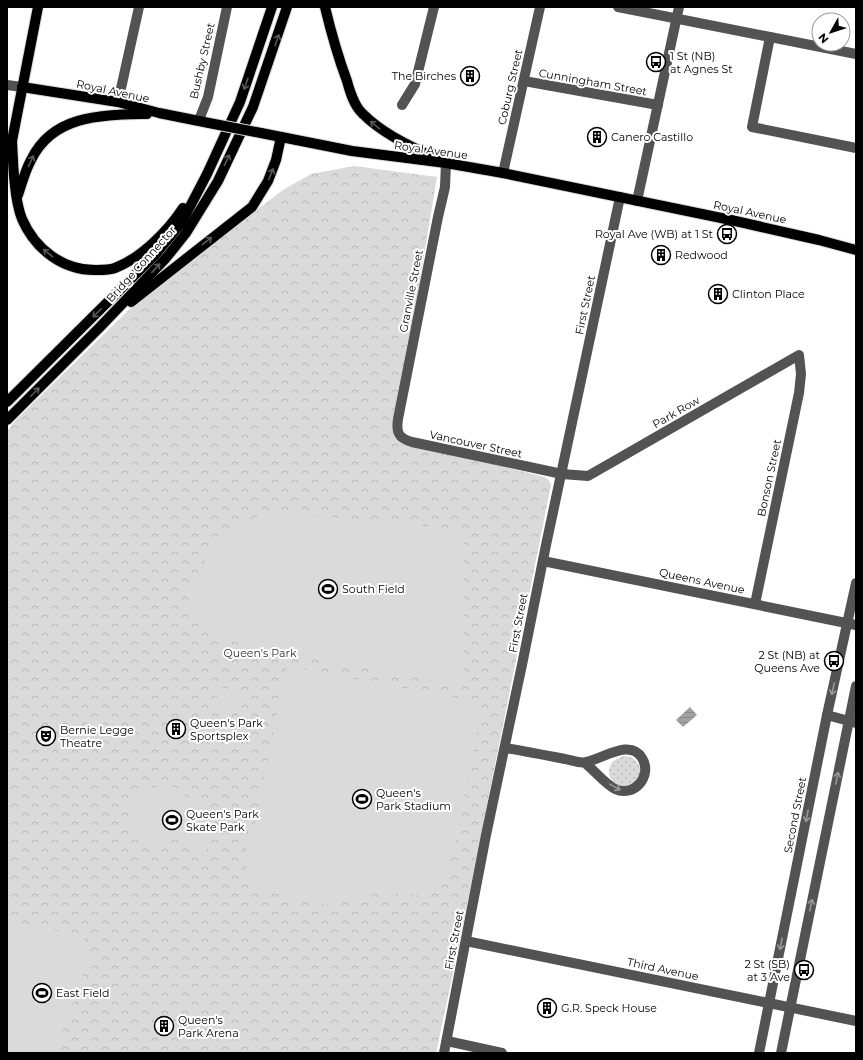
<svg xmlns="http://www.w3.org/2000/svg" width="863" height="1060" viewBox="0 0 863 1060" font-family="Montserrat,sans-serif">
	<style>
		.grass { fill: url(#grass-dots) }
		.park { fill: url(#park-crowns) }
		.pitch { fill: #dadada }
		.water { fill: url(#water-rules) }
		.lines { fill: none; stroke-linecap: round; stroke-linejoin: round }
		.major-casing { stroke: #dbdbdb; stroke-width: 12 }
		.minor { stroke: #535353; stroke-width: 10 }
		.major { stroke: #000; stroke-width: 10 }
		.major-bridge-casing { stroke: #dbdbdb; stroke-width: 12; stroke-linecap: butt }
		.major-bridge { stroke: #000; stroke-width: 10 }
		.oneway { stroke: #595959 }
		.oneway2 { stroke: #989898 }
		.labels { text-anchor: middle; stroke-width: 4; stroke-linejoin: round; paint-order: stroke }
		.poi-label { font-size: 11px; fill: #000; stroke: #fff; text-anchor: start }
		.street-label { font-size: 11px; fill: #000; stroke: #fff }
		.park-label { font-size: 11px; fill: #313131; stroke: #fff }
	</style>
	<defs>
		<pattern id="grass-dots" width="8" height="8" patternUnits="userSpaceOnUse"><rect width="8" height="8" fill="#dadada"/><path d="M2 2h.1M6 6h.1" fill="none" stroke="#b9b9b9" stroke-width="1.8" stroke-linecap="round"/></pattern>
		<pattern id="park-crowns" width="20" height="18" patternUnits="userSpaceOnUse"><rect width="20" height="18" fill="#dadada"/><path d="M2 6a3 3 0 1 1 6 0M12 15a3 3 0 1 1 6 0" fill="none" stroke="#b9b9b9"/></pattern>
		<pattern id="water-rules" width="6" height="5" patternUnits="userSpaceOnUse"><rect width="6" height="5" fill="#a1a1a1"/><path d="M0 2.5h6" fill="none" stroke="#898989"/></pattern>
	</defs>
	<rect width="100%" height="100%" fill="#fff"/>
	<!-- grass -->
	<path class="grass" d="M623 756C633 756 639 761 641 772L634 785 620 787C609 779 605 773 613 761Z"/>
	<!-- park -->
	<path class="park" d="M354 166 437 177 394 437 544 477 549 480 551 485 457 955 436 1053H7V431L16 420 141 298 283 190 311 174Z"/>
	<!-- pitch -->
	<g class="pitch">
		<path d="M270 512 464 530V686L285 654 251 650 188 617 185 607 199 571 216 544 237 525Z"/>
		<path d="M287 666 483 703 447 880 429 896 398 893 392 897 364 892 362 902 340 898 338 907 268 892C240 881 244 857 249 833H253Z"/>
		<path d="M219 687 241 692 236 713 215 708Z"/>
		<path d="M164 784H169L202 808 207 819 216 817 205 856C202 851 198 848 194 844 169 818 158 852 143 845 140 844 137 839 134 837V827L128 816V798L131 795Z"/>
		<path d="M7 921 82 936 87 943 90 959 63 1028 58 1053H7Z"/>
	</g>
	<!-- water -->
	<path class="water" d="M690 707 697 715 683 727 676 720Z"/>
	<g class="lines">
		<defs>
			<g id="major">
				<path d="M325 7C331 32 338 57 347 81 350 92 354 106 363 114 384 135 413 147 439 160"/>
				<path d="M22 87 118 102 159 113 209 123"/>
				<path d="M261 133 352 151 446 163 503 173 731 220 819 240 856 250"/>
				<path d="M12 140C13 162 14 199 22 219 35 249 63 271 97 270 103 270 110 270 115 268 141 258 168 231 183 208"/>
				<path d="M11 146 38 7"/>
				<path d="M18 195C22 183 25 171 31 160 53 114 103 115 147 114"/>
				<path d="M131 302 252 207 268 181 276 160 281 137"/>
				<path d="M7 402 155 255 182 222 207 174 240 102 272 7"/>
				<path d="M7 420 100 327 166 258 186 233 218 181 253 107 287 7"/>
			</g>
		</defs>
		<!-- major casing -->
		<use href="#major" class="major-casing"/>
		<!-- minor -->
		<g class="minor">
			<path d="M618 7 856 54"/>
			<path d="M770 37 752 127 856 148"/>
			<path d="M524 81 658 105"/>
			<path d="M7 85 22 87"/>
			<path d="M118 102 139 7"/>
			<path d="M402 105 415 84 434 7"/>
			<path d="M199 120 208 97 227 7"/>
			<path d="M446 163 445 187 438 217 398 419C396 432 398 438 412 442L562 474 588 476 799 355 801 374 799 393 755 604"/>
			<path d="M503 173 540 7"/>
			<path d="M637 201 679 7"/>
			<path d="M543 561 856 625"/>
			<path d="M827 715 856 723"/>
			<path d="M505 748C525 751 545 755 565 759 572 760 580 764 586 762 603 759 630 738 642 758 653 776 634 798 615 789 605 784 594 770 585 763"/>
			<path d="M466 941 856 1021"/>
			<path d="M447 1041 502 1053"/>
			<path d="M444 1053 486 835 523 660 546 545 620 197"/>
			<path d="M759 1053 827 715 856 583"/>
			<path d="M781 1053 856 686"/>
		</g>
		<!-- major -->
		<use href="#major" class="major"/>
		<defs>
			<path id="major-bridge" d="M209 123 261 133"/>
		</defs>
		<!-- major-bridge casing -->
		<use href="#major-bridge" class="major-bridge-casing"/>
		<!-- major-bridge -->
		<use href="#major-bridge" class="major-bridge"/>
	</g>
	<!-- one-way arrows -->
	<defs><path id="oneway-shaft" d="M-6 0H5M1.5-3L5.5 0L1.5 3" fill="none" stroke-width="1.6" stroke-linecap="round" stroke-linejoin="round"/></defs>
	<g class="oneway">
		<use href="#oneway-shaft" transform="translate(277 40) rotate(-71)"/>
		<use href="#oneway-shaft" transform="translate(246 84) rotate(109)"/>
		<use href="#oneway-shaft" transform="translate(375 125) rotate(-140)"/>
		<use href="#oneway-shaft" transform="translate(227 160) rotate(-64)"/>
		<use href="#oneway-shaft" transform="translate(31 161) rotate(-65)"/>
		<use href="#oneway-shaft" transform="translate(271 174) rotate(-67)"/>
		<use href="#oneway-shaft" transform="translate(207 241) rotate(-38)"/>
		<use href="#oneway-shaft" transform="translate(48 253) rotate(-141)"/>
		<use href="#oneway-shaft" transform="translate(156 268) rotate(-47)"/>
		<use href="#oneway-shaft" transform="translate(97 313) rotate(135)"/>
		<use href="#oneway-shaft" transform="translate(35 392) rotate(-45)"/>
	</g>
	<g class="oneway2">
		<use href="#oneway-shaft" transform="translate(833 689) rotate(103)"/>
		<use href="#oneway-shaft" transform="translate(837 778) rotate(-78)"/>
		<use href="#oneway-shaft" transform="translate(615 787) rotate(29)"/>
		<use href="#oneway-shaft" transform="translate(807 816) rotate(101)"/>
		<use href="#oneway-shaft" transform="translate(811 905) rotate(-78)"/>
		<use href="#oneway-shaft" transform="translate(781 944) rotate(101)"/>
	</g>
	<!-- icons -->
	<defs>
		<symbol id="bus-ring" viewBox="-11 -11 22 22"><circle r="9.5" fill="#fff" stroke="#000" stroke-width="1.5"/><path d="M-5-6H5V4H4V6H2V4H-2V6H-4V4H-5ZM-3.5-4V0h7V-4ZM-3.5 1.2v1.5H-2V1.2ZM2 1.2v1.5H3.5V1.2Z" fill="#000"/></symbol>
		<symbol id="building-ring" viewBox="-11 -11 22 22"><circle r="9.5" fill="#fff" stroke="#000" stroke-width="1.5"/><path d="M-4-6H4V6H1V3H-1V6H-4ZM-2.5-4.3h1.7v1.8h-1.7ZM.8-4.3h1.7v1.8H.8ZM-2.5-1h1.7V.8h-1.7ZM.8-1h1.7V.8H.8Z" fill="#000"/></symbol>
		<symbol id="stadium-ring" viewBox="-11 -11 22 22"><circle r="9.5" fill="#fff" stroke="#000" stroke-width="1.5"/><path d="M0-5a6.5 5 0 1 0 0 10a6.5 5 0 1 0 0-10ZM-3.5-1.8h7v3.6h-7Z" fill="#000"/></symbol>
		<symbol id="theatre-ring" viewBox="-11 -11 22 22"><circle r="9.5" fill="#fff" stroke="#000" stroke-width="1.5"/><path d="M-5-5.5Q0-4 5-5.5V0Q5 5 0 6Q-5 5-5 0ZM-3.3-2.5H-1v1.5H-3.3ZM1-2.5H3.3v1.5H1ZM-2.8 1Q0 5.5 2.8 1Z" fill="#000"/></symbol>
	</defs>
	<g fill-rule="evenodd">
		<use href="#bus-ring" x="645" y="51" width="22" height="22"/>
		<use href="#building-ring" x="459" y="65" width="22" height="22"/>
		<use href="#building-ring" x="586" y="126" width="22" height="22"/>
		<use href="#bus-ring" x="716" y="223" width="22" height="22"/>
		<use href="#building-ring" x="650" y="244" width="22" height="22"/>
		<use href="#building-ring" x="707" y="283" width="22" height="22"/>
		<use href="#stadium-ring" x="317" y="578" width="22" height="22"/>
		<use href="#bus-ring" x="823" y="650" width="22" height="22"/>
		<use href="#building-ring" x="165" y="718" width="22" height="22"/>
		<use href="#theatre-ring" x="35" y="725" width="22" height="22"/>
		<use href="#stadium-ring" x="351" y="788" width="22" height="22"/>
		<use href="#stadium-ring" x="161" y="809" width="22" height="22"/>
		<use href="#bus-ring" x="793" y="959" width="22" height="22"/>
		<use href="#stadium-ring" x="31" y="982" width="22" height="22"/>
		<use href="#building-ring" x="536" y="997" width="22" height="22"/>
		<use href="#building-ring" x="153" y="1015" width="22" height="22"/>
	</g>
	<g class="labels">
		<!-- poi labels -->
		<g class="poi-label">
			<text x="670" y="60">1 St (NB)<tspan x="670" dy="13">at Agnes St</tspan></text>
			<text x="456" y="80" text-anchor="end">The Birches</text>
			<text x="611" y="141">Canero Castillo</text>
			<text x="713" y="238" text-anchor="end">Royal Ave (WB) at 1 St</text>
			<text x="675" y="259">Redwood</text>
			<text x="732" y="298">Clinton Place</text>
			<text x="342" y="593">South Field</text>
			<text x="820" y="659" text-anchor="end">2 St (NB) at<tspan x="820" dy="13">Queens Ave</tspan></text>
			<text x="190" y="727">Queen's Park<tspan x="190" dy="13">Sportsplex</tspan></text>
			<text x="60" y="734">Bernie Legge<tspan x="60" dy="13">Theatre</tspan></text>
			<text x="376" y="797">Queen's<tspan x="376" dy="13">Park Stadium</tspan></text>
			<text x="186" y="818">Queen's Park<tspan x="186" dy="13">Skate Park</tspan></text>
			<text x="790" y="968" text-anchor="end">2 St (SB)<tspan x="790" dy="13">at 3 Ave</tspan></text>
			<text x="56" y="997">East Field</text>
			<text x="561" y="1012">G.R. Speck House</text>
			<text x="178" y="1024">Queen's<tspan x="178" dy="13">Park Arena</tspan></text>
		</g>
		<!-- street labels -->
		<g class="street-label">
			<text transform="translate(202 61) rotate(-77)" y="4">Bushby Street</text>
			<text transform="translate(593 82) rotate(10)" y="4">Cunningham Street</text>
			<text transform="translate(510 87) rotate(-77)" y="4">Coburg Street</text>
			<text transform="translate(113 91) rotate(12)" y="4">Royal Avenue</text>
			<text transform="translate(431 150) rotate(8)" y="4">Royal Avenue</text>
			<text transform="translate(750 212) rotate(12)" y="4">Royal Avenue</text>
			<text transform="translate(141 264) rotate(-48)" y="4">Bridge Connector</text>
			<text transform="translate(411 291) rotate(-79)" y="4">Granville Street</text>
			<text transform="translate(585 305) rotate(-78)" y="4">First Street</text>
			<text transform="translate(676 412) rotate(-30)" y="4">Park Row</text>
			<text transform="translate(476 444) rotate(12)" y="4">Vancouver Street</text>
			<text transform="translate(769 478) rotate(-78)" y="4">Bonson Street</text>
			<text transform="translate(702 581) rotate(12)" y="4">Queens Avenue</text>
			<text transform="translate(518 623) rotate(-79)" y="4">First Street</text>
			<text transform="translate(795 815) rotate(-79)" y="4">Second Street</text>
			<text transform="translate(454 940) rotate(-79)" y="4">First Street</text>
			<text transform="translate(663 969) rotate(12)" y="4">Third Avenue</text>
		</g>
		<!-- park labels -->
		<g class="park-label">
			<text x="260" y="657">Queen's Park</text>
		</g>
	</g>
	<!-- border -->
	<rect width="863" height="1060" fill="none" stroke="#000000" stroke-width="16"/>
	<!-- north arrow -->
	<g transform="translate(831 32) rotate(231)"><circle r="19" fill="#ffffff" stroke="#999999"/>
	<path d="M0-3L7 15L0 10L-7 15Z" fill="#000000"/>
	<text y="-6" font-size="11" font-weight="bold" text-anchor="middle" fill="#000000">N</text>
	</g>
</svg>
